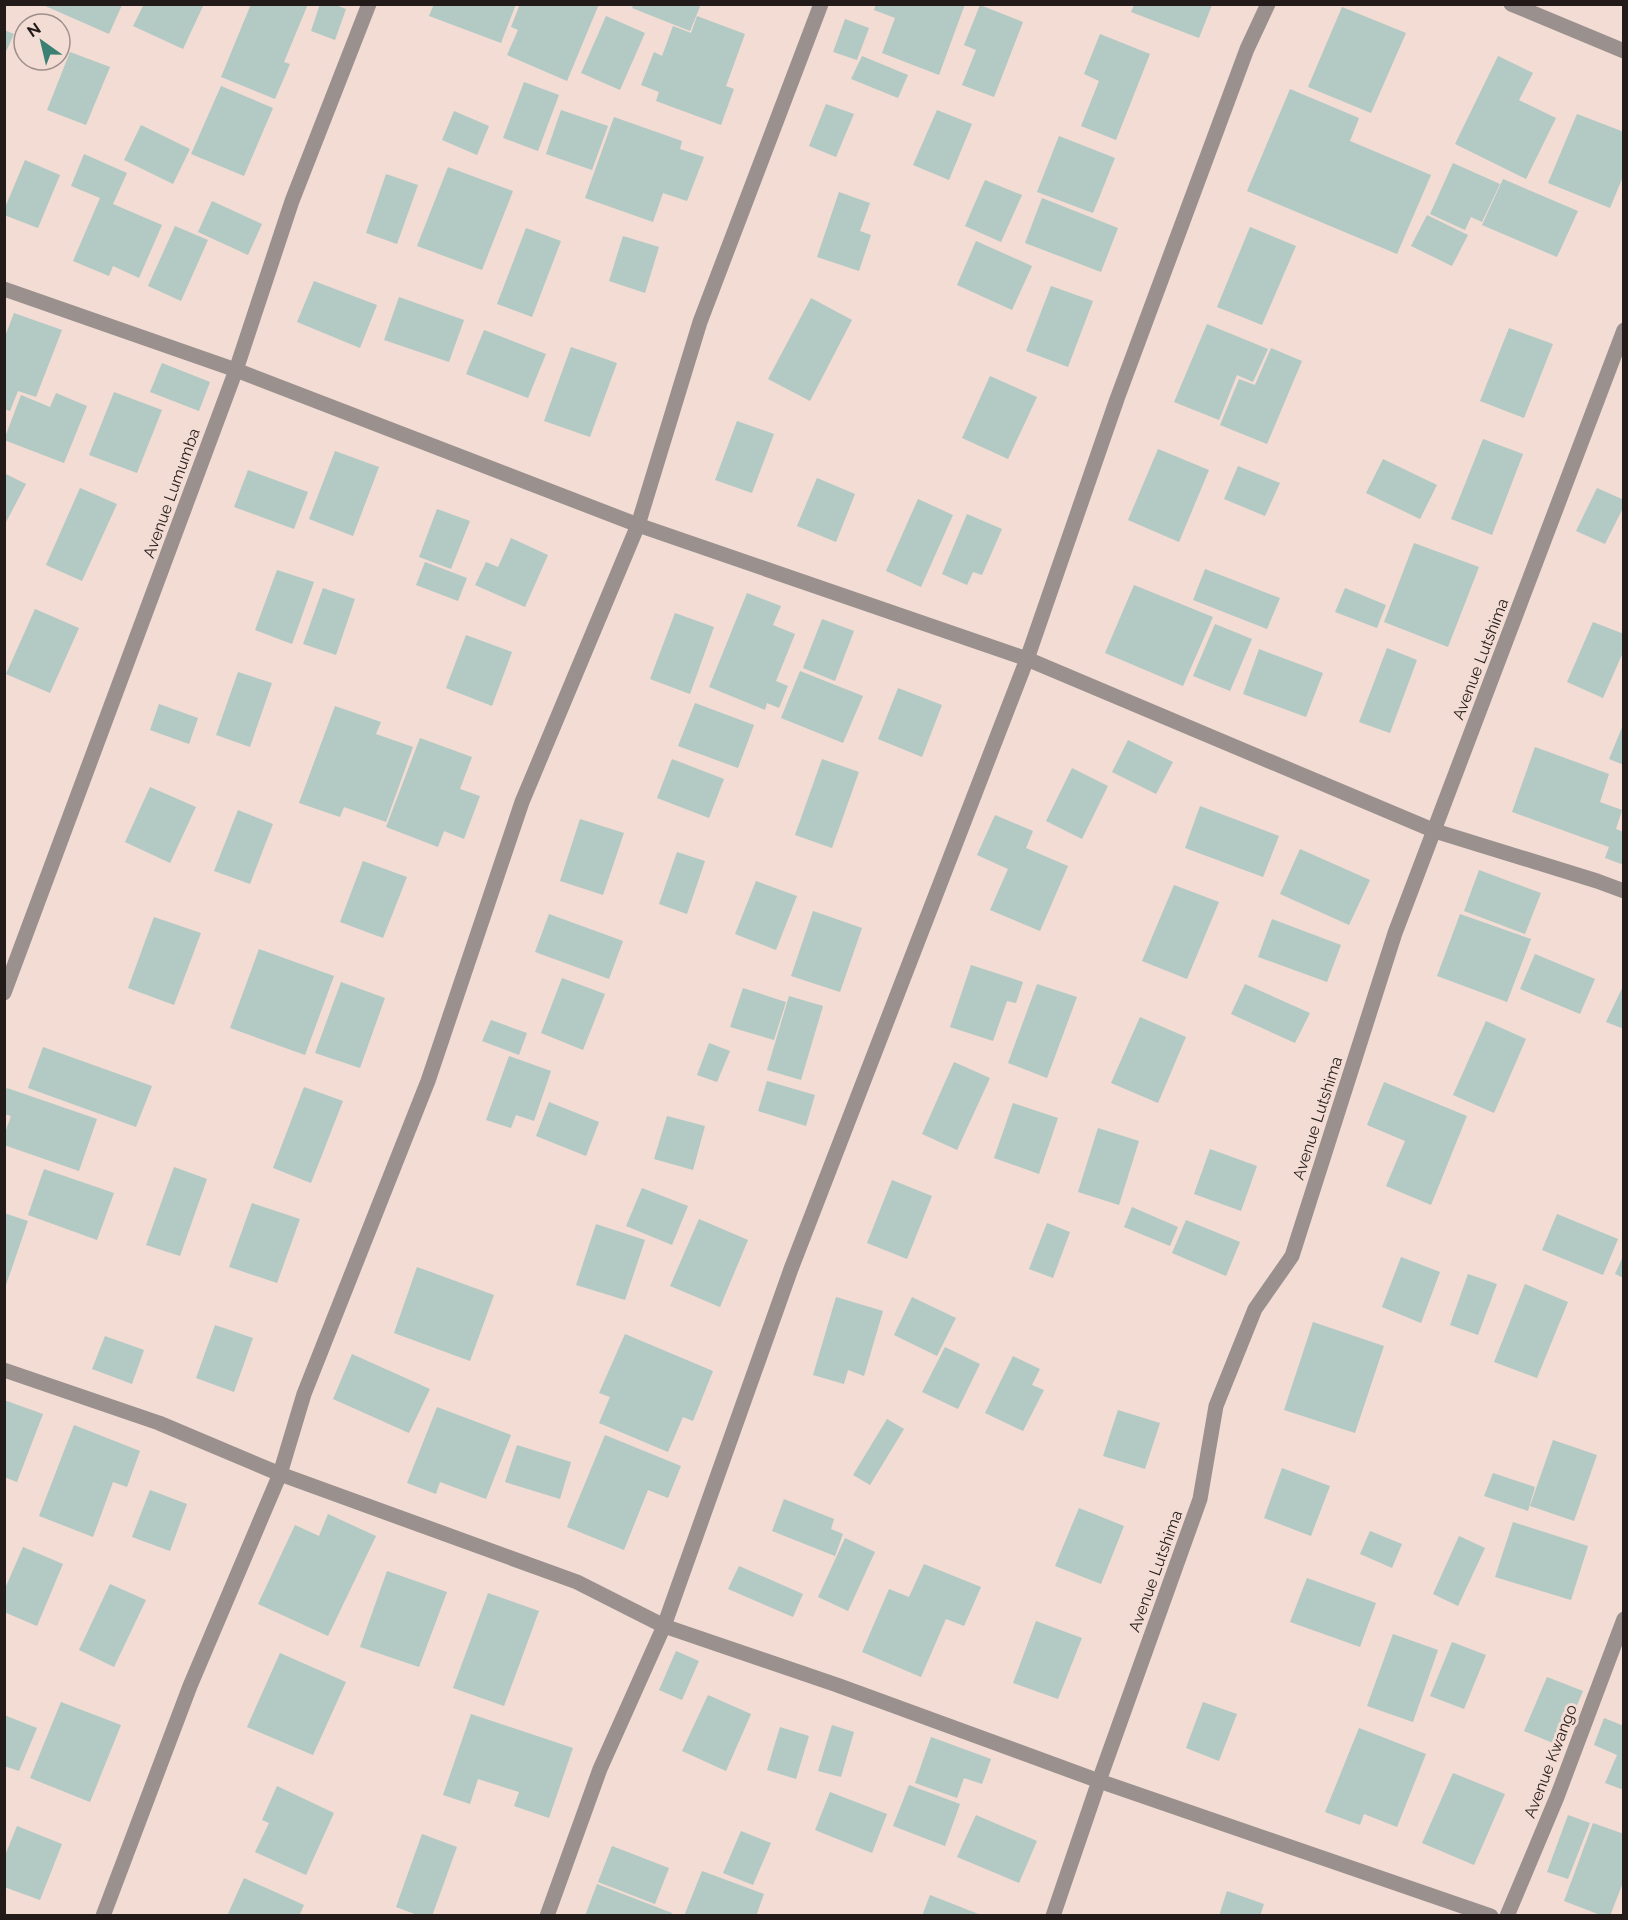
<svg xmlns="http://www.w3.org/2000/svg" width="1628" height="1920" viewBox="0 0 1628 1920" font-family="Raleway,sans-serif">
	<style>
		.building { fill: #b2c9c4 }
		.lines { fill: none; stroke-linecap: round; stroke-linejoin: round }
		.street { stroke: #9a918e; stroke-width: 15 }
		.labels { text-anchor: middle; stroke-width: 6; stroke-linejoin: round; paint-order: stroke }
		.street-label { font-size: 16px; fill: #231b19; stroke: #f2dcd4 }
	</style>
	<rect width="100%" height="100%" fill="#f2dcd4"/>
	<!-- building -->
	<g class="building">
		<path d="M144 4H204L183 49 133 26Z"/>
		<path d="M251 4H308L284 62 290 64 275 99 221 77Z"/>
		<path d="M320 4H333L346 9 335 40 311 31Z"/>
		<path d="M434 4H516L501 43 429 16Z"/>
		<path d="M520 4H599L567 81 507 55 518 30 511 27Z"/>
		<path d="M634 4H701L690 31 632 8Z"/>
		<path d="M876 4H965L939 75 882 53 895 18 874 10Z"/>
		<path d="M43 5H122L109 34Z"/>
		<path d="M980 5 1023 22 994 97 962 85 976 50 964 45Z"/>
		<path d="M1134 5H1212L1199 38 1131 12Z"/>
		<path d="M1342 7 1406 33 1371 113 1308 87Z"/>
		<path d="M606 16 645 33 620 90 581 73Z"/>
		<path d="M697 16 745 34 726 86 734 89 721 125 656 101 659 92 641 85 654 52 662 56 673 26 691 33Z"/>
		<path d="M845 19 869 28 857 60 833 52Z"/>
		<path d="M4 30 14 34 4 56Z"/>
		<path d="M1100 34 1150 54 1116 140 1081 126 1099 81 1084 74Z"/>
		<path d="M70 52 110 67 86 125 47 110Z"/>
		<path d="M862 56 908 75 898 98 851 79Z"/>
		<path d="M1498 56 1533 73 1519 100 1556 118 1526 179 1455 144Z"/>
		<path d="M524 82 559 95 538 151 503 138Z"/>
		<path d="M221 86 273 108 244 176 191 154Z"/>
		<path d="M1290 89 1359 118 1350 141 1431 175 1397 254 1247 191Z"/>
		<path d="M826 104 854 114 836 157 809 146Z"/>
		<path d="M561 110 608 126 592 170 546 154Z"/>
		<path d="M937 110 972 124 949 180 913 165Z"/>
		<path d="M454 111 489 126 477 155 442 140Z"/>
		<path d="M1577 114 1624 132V174L1610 208 1548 183Z"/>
		<path d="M614 117 682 141 680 149 704 157 687 201 663 193 653 222 585 198Z"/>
		<path d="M141 125 190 149 173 184 124 160Z"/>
		<path d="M1059 136 1115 158 1093 213 1037 192Z"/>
		<path d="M84 154 127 173 113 204 162 225 139 278 113 266 109 276 73 261 100 198 71 186Z"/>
		<path d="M25 160 60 175 38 228 4 215V210Z"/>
		<path d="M1453 163 1500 184 1482 222 1471 217 1465 230 1430 214Z"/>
		<path d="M448 167 513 191 482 270 417 246Z"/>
		<path d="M386 174 418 185 397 244 366 233Z"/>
		<path d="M1503 179 1578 211 1557 257 1482 225Z"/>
		<path d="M985 180 1022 195 1001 242 965 226Z"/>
		<path d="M839 192 870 203 860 231 871 235 859 271 817 257Z"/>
		<path d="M1042 198 1118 228 1101 272 1025 243Z"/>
		<path d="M212 201 262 224 248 255 198 232Z"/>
		<path d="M1427 215 1468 235 1452 266 1411 246Z"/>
		<path d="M175 226 208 240 181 301 148 286Z"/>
		<path d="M1250 227 1296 246 1262 325 1217 307Z"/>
		<path d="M526 228 561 241 532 317 497 304Z"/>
		<path d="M623 236 659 247 645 293 609 281Z"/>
		<path d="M976 241 1032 266 1012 310 957 285Z"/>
		<path d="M314 281 377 305 360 348 297 322Z"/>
		<path d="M1051 286 1093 301 1068 367 1026 351Z"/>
		<path d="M399 297 464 320 449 362 384 340Z"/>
		<path d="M811 298 852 320 810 401 768 379Z"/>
		<path d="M14 313 62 330 36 397 18 391 10 411 4 409V339Z"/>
		<path d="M1207 324 1268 349 1253 382 1237 375 1219 420 1174 402Z"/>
		<path d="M1509 328 1553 344 1524 418 1480 401Z"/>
		<path d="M484 330 546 354 528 398 466 374Z"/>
		<path d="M571 347 617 363 590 437 544 421Z"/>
		<path d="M1271 348 1302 361 1267 444 1220 425 1239 379 1255 385Z"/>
		<path d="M162 363 210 382 199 411 150 392Z"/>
		<path d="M990 376 1037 397 1008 459 962 438Z"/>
		<path d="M114 392 162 410 137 473 89 455Z"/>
		<path d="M56 393 87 406 64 463 4 440 21 395 50 407Z"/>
		<path d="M737 421 774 434 752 493 715 480Z"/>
		<path d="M1483 439 1523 454 1492 535 1451 519Z"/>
		<path d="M1158 449 1209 470 1179 542 1128 520Z"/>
		<path d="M335 451 379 467 353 536 309 519Z"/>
		<path d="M1383 459 1437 485 1420 519 1366 493Z"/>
		<path d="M1238 466 1280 483 1265 516 1224 499Z"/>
		<path d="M248 470 308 492 294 529 234 507Z"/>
		<path d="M4 473 26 484 4 526Z"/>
		<path d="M817 478 855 494 836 542 797 526Z"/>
		<path d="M80 488 117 504 82 581 46 565Z"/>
		<path d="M1597 488 1624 500V506L1605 544 1576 531Z"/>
		<path d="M918 499 953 515 921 587 886 571Z"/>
		<path d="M437 509 470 521 451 569 419 557Z"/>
		<path d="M967 514 1002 529 982 575 973 572 967 585 942 574Z"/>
		<path d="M511 538 548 555 525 607 475 585 486 562 498 567Z"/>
		<path d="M1414 543 1479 567 1448 647 1384 622Z"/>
		<path d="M425 562 467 578 458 601 416 585Z"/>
		<path d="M1205 569 1280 598 1267 629 1193 600Z"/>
		<path d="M277 570 314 582 292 644 255 630Z"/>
		<path d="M1134 585 1213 617 1183 686 1105 653Z"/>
		<path d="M323 588 355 599 336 655 303 644Z"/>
		<path d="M1345 588 1386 605 1377 628 1335 612Z"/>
		<path d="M747 593 781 606 773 625 795 634 776 681 788 686 779 708 767 703 765 710 709 687Z"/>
		<path d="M35 609 79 628 50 693 6 674Z"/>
		<path d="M675 613 714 627 690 694 650 679Z"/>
		<path d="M822 619 854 631 835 681 803 668Z"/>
		<path d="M1593 622 1624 634V650L1603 698 1567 682Z"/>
		<path d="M1215 624 1252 639 1230 691 1193 676Z"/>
		<path d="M466 635 512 652 492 706 446 688Z"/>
		<path d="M1387 648 1417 660 1390 733 1359 722Z"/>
		<path d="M1259 649 1323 673 1306 717 1243 694Z"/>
		<path d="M800 671 863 696 843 743 781 718Z"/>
		<path d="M238 672 272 683 250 747 216 735Z"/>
		<path d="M898 688 942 705 922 757 878 739Z"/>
		<path d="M695 703 754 725 738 768 678 746Z"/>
		<path d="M159 704 198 718 189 744 150 730Z"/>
		<path d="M335 706 381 722 376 734 413 747 386 822 344 807 340 817 299 803Z"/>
		<path d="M1623 725H1624V765L1609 759Z"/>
		<path d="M420 738 472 757 460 789 480 796 464 839 444 831 438 847 386 827Z"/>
		<path d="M1128 740 1173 762 1156 794 1112 772Z"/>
		<path d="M1535 747 1609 774 1600 802 1622 810 1616 829 1624 832V865L1605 858 1609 847 1512 812Z"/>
		<path d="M672 759 724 779 709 818 657 798Z"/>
		<path d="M822 759 859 772 832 848 795 835Z"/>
		<path d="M1072 768 1108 786 1082 839 1046 821Z"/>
		<path d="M150 787 196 807 170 863 125 842Z"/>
		<path d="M1200 806 1279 836 1263 877 1185 848Z"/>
		<path d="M238 810 273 824 250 884 214 871Z"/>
		<path d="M995 815 1033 831 1026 848 1068 866 1040 931 990 910 1008 869 977 855Z"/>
		<path d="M580 819 624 833 603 895 560 881Z"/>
		<path d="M1300 849 1370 880 1349 925 1280 894Z"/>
		<path d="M677 852 705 861 687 914 659 904Z"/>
		<path d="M363 861 407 877 383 938 340 922Z"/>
		<path d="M1479 870 1541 893 1525 934 1464 911Z"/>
		<path d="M756 881 797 896 776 950 735 934Z"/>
		<path d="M1174 885 1219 902 1187 979 1142 961Z"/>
		<path d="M813 911 862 928 840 992 791 976Z"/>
		<path d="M549 914 623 941 609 979 535 952Z"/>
		<path d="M1460 914 1531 939 1507 1002 1437 976Z"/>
		<path d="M154 917 201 933 174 1005 128 988Z"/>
		<path d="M1272 919 1341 945 1327 982 1258 957Z"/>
		<path d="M259 949 334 976 305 1055 230 1028Z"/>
		<path d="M1535 954 1595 979 1580 1014 1520 989Z"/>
		<path d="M971 965 1023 982 1016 1003 1007 1001 993 1041 950 1027Z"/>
		<path d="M562 978 605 994 583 1050 541 1033Z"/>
		<path d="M341 982 385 998 360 1068 315 1053Z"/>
		<path d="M1037 984 1077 997 1047 1078 1008 1063Z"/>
		<path d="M1245 984 1310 1013 1295 1043 1231 1014Z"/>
		<path d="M1624 984V1029L1606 1022Z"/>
		<path d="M743 988 786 1002 774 1040 730 1027Z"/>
		<path d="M789 996 823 1006 801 1080 767 1070Z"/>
		<path d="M1140 1017 1186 1037 1158 1103 1111 1083Z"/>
		<path d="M491 1020 527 1033 519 1055 482 1041Z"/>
		<path d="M1486 1021 1526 1039 1494 1113 1453 1095Z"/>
		<path d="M709 1043 730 1051 717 1082 697 1075Z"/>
		<path d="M43 1047 152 1086 136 1127 28 1088Z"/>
		<path d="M509 1056 551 1071 534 1121 516 1115 511 1128 486 1120Z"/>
		<path d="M954 1062 990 1078 957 1150 922 1134Z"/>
		<path d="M767 1081 815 1095 806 1126 758 1111Z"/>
		<path d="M1384 1082 1467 1116 1431 1205 1386 1186 1405 1141 1367 1125Z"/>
		<path d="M304 1087 343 1101 311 1183 273 1168Z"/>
		<path d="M7 1088 97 1119 79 1171 4 1145V1136L11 1116 4 1114V1094Z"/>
		<path d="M549 1102 599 1122 586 1156 536 1136Z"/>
		<path d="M1013 1103 1058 1118 1039 1174 994 1158Z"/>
		<path d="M667 1116 705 1126 693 1170 654 1159Z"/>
		<path d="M1098 1128 1139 1141 1119 1205 1078 1192Z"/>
		<path d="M1210 1149 1257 1166 1241 1211 1194 1194Z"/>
		<path d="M174 1167 207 1179 180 1256 146 1245Z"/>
		<path d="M44 1169 114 1193 97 1240 28 1215Z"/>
		<path d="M892 1180 932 1196 907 1259 867 1243Z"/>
		<path d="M642 1188 688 1206 672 1245 626 1226Z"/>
		<path d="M252 1203 300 1219 277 1283 229 1267Z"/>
		<path d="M1132 1207 1178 1227 1170 1246 1124 1227Z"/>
		<path d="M4 1213 28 1221 5 1288H4Z"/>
		<path d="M1557 1214 1618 1239 1603 1275 1542 1250Z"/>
		<path d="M699 1219 748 1240 720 1307 670 1286Z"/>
		<path d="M1186 1220 1240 1242 1226 1276 1172 1253Z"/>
		<path d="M1047 1223 1070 1232 1053 1278 1029 1269Z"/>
		<path d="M596 1224 645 1240 625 1300 576 1285Z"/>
		<path d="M1624 1254V1278L1615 1274Z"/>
		<path d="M1401 1257 1440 1272 1421 1323 1382 1307Z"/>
		<path d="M417 1267 494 1295 470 1361 394 1333Z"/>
		<path d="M1468 1274 1497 1284 1478 1335 1450 1325Z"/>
		<path d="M1525 1284 1568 1302 1537 1378 1494 1362Z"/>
		<path d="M836 1297 883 1311 864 1376 848 1370 844 1384 813 1375Z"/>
		<path d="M912 1297 956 1318 937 1356 894 1335Z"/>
		<path d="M1313 1322 1384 1346 1355 1433 1284 1410Z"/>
		<path d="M215 1325 253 1338 234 1392 196 1378Z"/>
		<path d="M625 1334 713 1371 693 1421 683 1417 668 1452 599 1423 610 1397 599 1393Z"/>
		<path d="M105 1336 144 1350 132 1384 92 1369Z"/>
		<path d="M945 1347 980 1364 958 1409 922 1392Z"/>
		<path d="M352 1354 430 1389 409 1433 333 1399Z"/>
		<path d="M1013 1356 1040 1369 1032 1385 1044 1390 1023 1431 985 1413Z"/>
		<path d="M4 1400 43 1414 17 1482 4 1477Z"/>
		<path d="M437 1407 511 1435 486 1499 440 1482 436 1494 407 1483Z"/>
		<path d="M1118 1410 1160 1423 1145 1469 1103 1456Z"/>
		<path d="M887 1419 904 1429 870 1485 853 1475Z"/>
		<path d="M74 1425 140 1451 127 1487 113 1482 93 1537 39 1516Z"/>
		<path d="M605 1435 681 1466 668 1498 648 1490 624 1550 567 1527Z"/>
		<path d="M1553 1440 1597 1455 1574 1521 1530 1506Z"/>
		<path d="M517 1445 571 1462 560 1499 505 1482Z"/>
		<path d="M1282 1468 1330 1486 1311 1536 1264 1518Z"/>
		<path d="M1493 1473 1535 1487 1528 1511 1484 1496Z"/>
		<path d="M150 1490 187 1504 170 1551 132 1537Z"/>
		<path d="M784 1499 834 1519 831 1529 843 1534 835 1556 772 1531Z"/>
		<path d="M1079 1508 1124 1526 1101 1584 1055 1566Z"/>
		<path d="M328 1514 376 1536 328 1636 258 1604 295 1525 319 1536Z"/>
		<path d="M1513 1522 1588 1546 1571 1600 1495 1577Z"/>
		<path d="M1370 1531 1402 1544 1392 1568 1360 1554Z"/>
		<path d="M1459 1536 1485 1548 1458 1606 1433 1594Z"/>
		<path d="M845 1538 875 1552 848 1611 818 1597Z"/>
		<path d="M23 1547 63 1564 37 1626 4 1612V1591Z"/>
		<path d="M924 1564 981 1587 964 1626 946 1619 921 1677 862 1652 889 1589 909 1597Z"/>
		<path d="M739 1566 803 1594 793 1617 728 1589Z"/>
		<path d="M387 1571 447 1592 419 1667 360 1647Z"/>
		<path d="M1307 1578 1376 1603 1360 1647 1290 1622Z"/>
		<path d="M110 1584 146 1600 114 1667 79 1650Z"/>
		<path d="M488 1593 539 1611 504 1706 453 1688Z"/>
		<path d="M1036 1621 1082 1638 1058 1699 1013 1683Z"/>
		<path d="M1393 1634 1438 1650 1413 1722 1367 1706Z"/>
		<path d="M1452 1642 1486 1655 1464 1709 1430 1696Z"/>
		<path d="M676 1651 699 1661 682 1700 659 1690Z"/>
		<path d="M280 1653 346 1682 313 1755 247 1727Z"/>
		<path d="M1547 1677 1583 1691 1560 1746 1524 1731Z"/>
		<path d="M708 1695 751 1714 726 1771 682 1751Z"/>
		<path d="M61 1702 121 1725 90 1802 30 1778Z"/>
		<path d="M1203 1702 1237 1714 1219 1761 1186 1748Z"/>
		<path d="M471 1714 573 1748 549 1818 514 1806 519 1792 478 1779 470 1804 443 1795Z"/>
		<path d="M4 1715 37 1728 19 1771 4 1766Z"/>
		<path d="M1604 1718 1624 1726V1790L1605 1783 1617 1755 1594 1745Z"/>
		<path d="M832 1725 854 1732 841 1777 818 1771Z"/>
		<path d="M780 1727 809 1736 796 1779 767 1770Z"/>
		<path d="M1359 1728 1426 1754 1397 1827 1364 1814 1360 1825 1325 1812Z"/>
		<path d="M931 1737 991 1759 982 1784 964 1778 957 1798 915 1783Z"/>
		<path d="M1453 1773 1505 1794 1474 1865 1422 1843Z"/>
		<path d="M909 1785 960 1804 945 1846 893 1826Z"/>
		<path d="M277 1786 334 1813 306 1875 255 1852 269 1823 262 1820Z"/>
		<path d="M830 1792 887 1814 872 1853 815 1830Z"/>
		<path d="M976 1815 1037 1841 1019 1883 957 1857Z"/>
		<path d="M1568 1815 1590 1823 1568 1879 1547 1872Z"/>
		<path d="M1593 1823 1624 1834V1880L1610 1916H1603L1564 1901Z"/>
		<path d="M17 1826 62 1844 40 1900 4 1887V1858Z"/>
		<path d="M741 1831 771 1843 753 1885 723 1873Z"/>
		<path d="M422 1834 457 1847 432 1916H420L396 1907Z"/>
		<path d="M612 1846 669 1868 655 1904 598 1882Z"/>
		<path d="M702 1871 764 1894 756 1916H684Z"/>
		<path d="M244 1878 304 1905 299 1916H227Z"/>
		<path d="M597 1884 672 1913 671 1916H585Z"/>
		<path d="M1227 1891 1264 1904 1260 1916H1219Z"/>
		<path d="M930 1895 981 1915V1916H922Z"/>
	</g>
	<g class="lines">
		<!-- street -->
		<g class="street">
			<path d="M1511 4 1624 51"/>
			<path d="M4 289 236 370 638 525 1027 659 1435 831 1597 881 1624 891"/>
			<path d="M4 993 236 370 292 201 369 4"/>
			<path d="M4 1370 159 1423 280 1474 577 1582 664 1626 837 1685 1099 1781 1491 1916"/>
			<path d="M103 1916 190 1686 280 1474 304 1394 428 1081 522 802 638 525 700 322 821 4"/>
			<path d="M547 1916 600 1769 664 1626 791 1269 1027 659 1117 399 1247 49 1268 4"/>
			<path d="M1053 1916 1099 1781 1200 1499 1216 1406 1255 1309 1292 1256 1395 933 1624 330"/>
			<path d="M1507 1916 1557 1797 1624 1619"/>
		</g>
	</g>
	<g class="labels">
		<!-- street labels -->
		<g class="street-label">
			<text transform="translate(171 493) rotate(-70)" y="6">Avenue Lumumba</text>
			<text transform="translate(1480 659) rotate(-69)" y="6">Avenue Lutshima</text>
			<text transform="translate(1317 1118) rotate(-72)" y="6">Avenue Lutshima</text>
			<text transform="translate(1155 1571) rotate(-70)" y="6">Avenue Lutshima</text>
			<text transform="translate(1550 1761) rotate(-69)" y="6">Avenue Kwango</text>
		</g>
	</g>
	<!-- border -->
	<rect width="1628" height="1920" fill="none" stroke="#231b19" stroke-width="12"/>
	<!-- north arrow -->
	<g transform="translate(42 42) rotate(326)"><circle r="28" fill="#f2dcd4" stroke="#9f8f89" stroke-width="1.5"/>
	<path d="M0-4.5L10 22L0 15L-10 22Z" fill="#3c8073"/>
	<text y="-9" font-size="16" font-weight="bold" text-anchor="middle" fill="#231b19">N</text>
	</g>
</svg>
